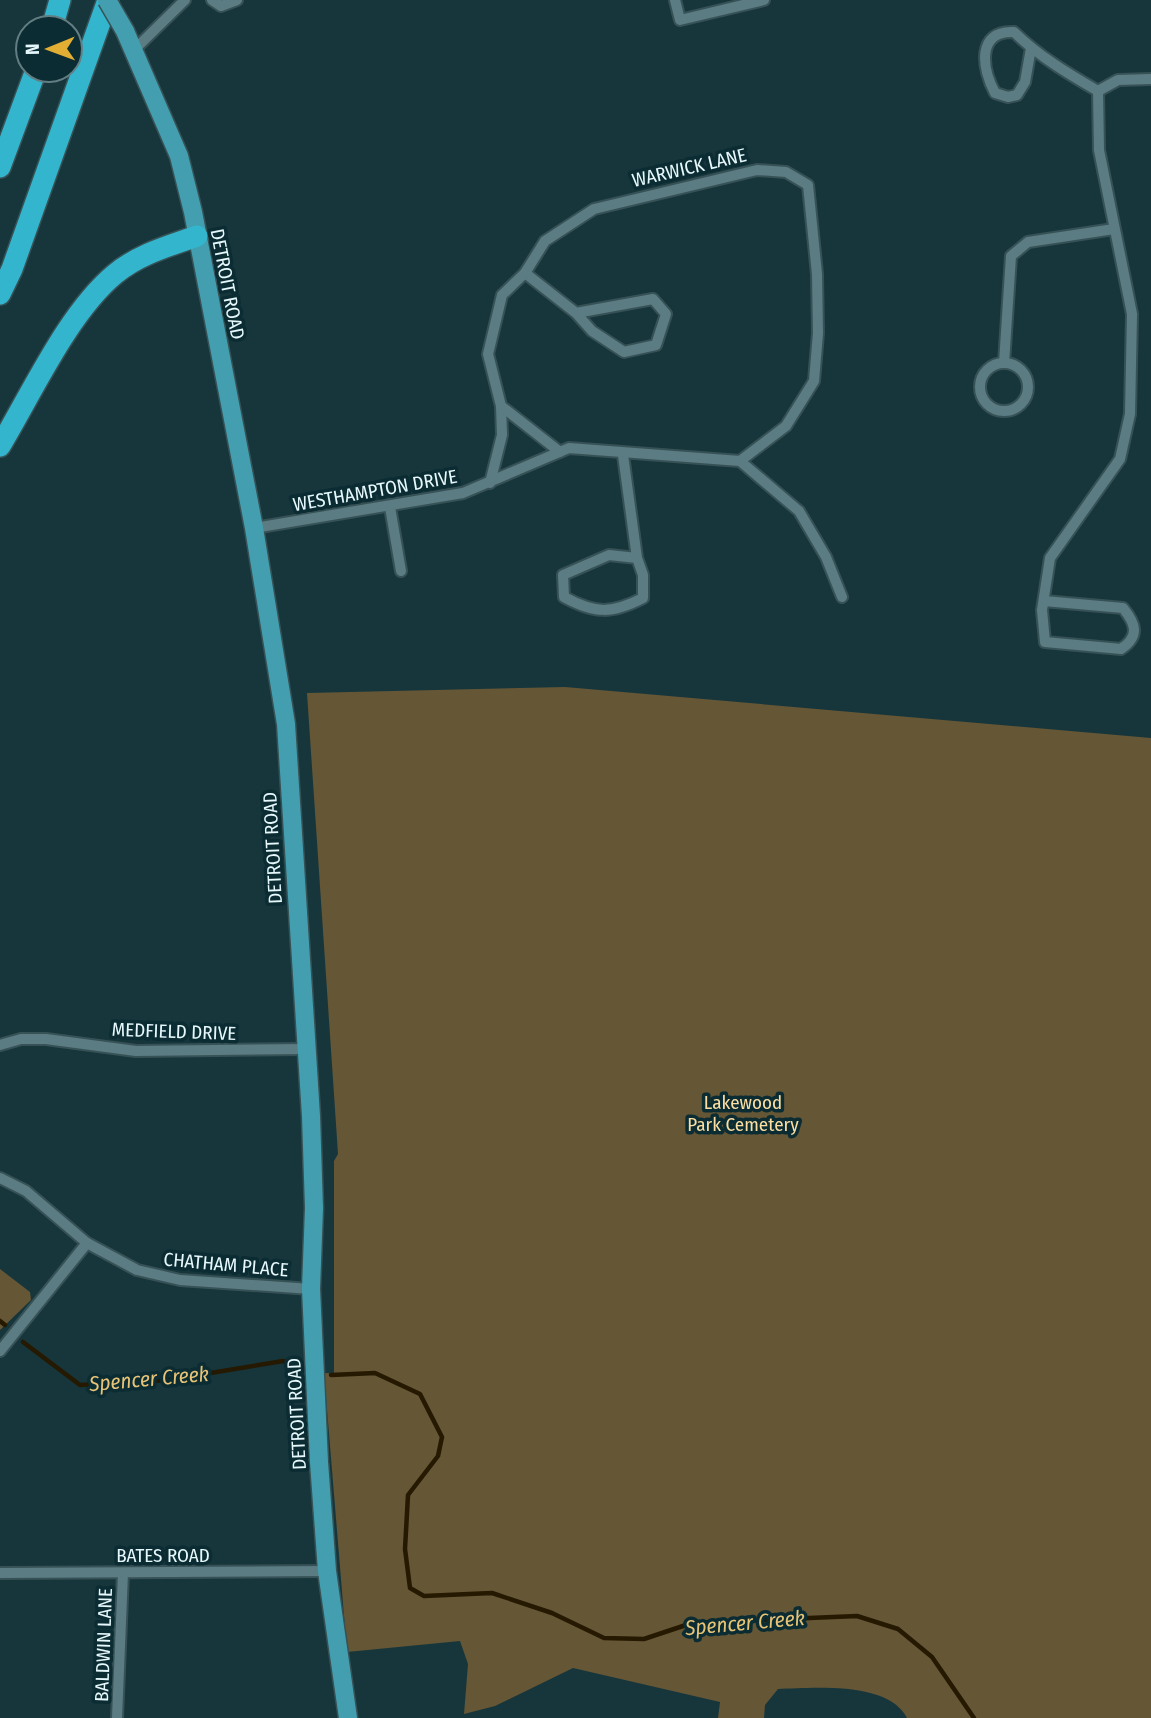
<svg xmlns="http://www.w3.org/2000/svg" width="1151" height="1718" viewBox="0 0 1151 1718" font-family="'Fira Sans Condensed',sans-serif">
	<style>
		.green { fill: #655636 }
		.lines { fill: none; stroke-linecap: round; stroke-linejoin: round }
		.stream { stroke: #251901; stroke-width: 4.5 }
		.street-casing { stroke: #375257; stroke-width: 14 }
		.primary-casing { stroke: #375257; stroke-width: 21 }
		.highway-casing { stroke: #375257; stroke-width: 24 }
		.street { stroke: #5b7c83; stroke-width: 10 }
		.primary { stroke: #439faf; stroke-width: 18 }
		.highway { stroke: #33b6cd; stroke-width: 21 }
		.primary-bridge-casing { stroke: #375257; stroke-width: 21; stroke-linecap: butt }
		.primary-bridge { stroke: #439faf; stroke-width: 18 }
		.labels { text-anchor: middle; stroke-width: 7; stroke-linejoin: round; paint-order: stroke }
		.street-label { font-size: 19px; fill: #e6f8fc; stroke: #0b2c32 }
		.park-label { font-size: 19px; fill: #fcdea3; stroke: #0b2c32 }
		.water-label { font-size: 21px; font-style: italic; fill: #e7c377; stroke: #0b2c32 }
	</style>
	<rect width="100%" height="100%" fill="#16363c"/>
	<!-- green -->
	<g class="green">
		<path d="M565 687 1151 738V1718H907C888 1681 814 1688 778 1689L765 1705 764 1718H718L720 1702 573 1668 495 1706 464 1714 468 1664 460 1641 347 1652 324 1373 354 1374 334 1373V1161L338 1154 307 693Z"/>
		<path d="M0 1269 30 1292 31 1300 0 1330Z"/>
	</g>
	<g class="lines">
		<!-- stream -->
		<g class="stream">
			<path d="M0 1321 5 1325"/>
			<path d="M23 1342 80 1385 168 1380 283 1361 289 1363"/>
			<path d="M331 1375 375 1373 420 1394 442 1437 438 1456 408 1495 405 1549 410 1588 424 1596 492 1593 552 1613 604 1638 644 1639 692 1623 857 1616 898 1629 932 1657 974 1718"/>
		</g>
		<defs>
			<g id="street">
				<path d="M212 0 221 6 237 0"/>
				<path d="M675 0 680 20 764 0"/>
				<path d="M1031 48 1025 82 1017 95 1008 97 995 93C982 69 976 30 1014 32 1040 57 1067 73 1098 91"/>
				<path d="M135 49 185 0"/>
				<path d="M1098 91 1118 80 1151 79"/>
				<path d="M525 273 576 313 653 299 666 314 656 345 624 352 592 331 576 313"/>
				<path d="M1004 363 1011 256 1028 242 1114 229"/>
				<circle cx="1004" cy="387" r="24"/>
				<path d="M560 452 501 406 488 354 502 295 525 273 545 241 594 209 757 170 786 172 808 185 817 274 818 333 814 381 786 426 740 461"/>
				<path d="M623 455 637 558 609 555 563 575 564 597C595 614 612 614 643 598V575L637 558"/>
				<path d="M490 483 502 435 501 406"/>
				<path d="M390 507 401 571"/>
				<path d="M254 528 463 493 569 448 740 461 799 511 826 557 842 597"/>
				<path d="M1044 601 1123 608C1136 624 1140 636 1121 649L1045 642 1042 610 1050 558 1120 459 1130 414 1132 314 1099 150 1098 91"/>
				<path d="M0 1045 21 1039H46L136 1051 306 1049"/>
				<path d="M0 1178 26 1191 87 1243 137 1270 180 1280 311 1289"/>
				<path d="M0 1351 87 1243"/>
				<path d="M0 1573 327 1571"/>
				<path d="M117 1718 123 1573"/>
			</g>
			<path id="primary" d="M125 31 179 156 193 212 254 528 286 724 311 1116 314 1208 311 1289 319 1462 327 1571 348 1718"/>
			<g id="highway">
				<path d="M52 28 60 0"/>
				<path d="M0 167 36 70"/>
				<path d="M0 294 12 269 108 0"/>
				<path d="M0 446C32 393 68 313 115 274 139 254 169 246 197 236"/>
			</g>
		</defs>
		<!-- street casing -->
		<use href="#street" class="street-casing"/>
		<!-- primary casing -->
		<use href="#primary" class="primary-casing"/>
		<!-- highway casing -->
		<use href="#highway" class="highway-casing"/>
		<!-- street -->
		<use href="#street" class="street"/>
		<!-- primary -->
		<use href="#primary" class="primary"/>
		<!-- highway -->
		<use href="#highway" class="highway"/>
		<defs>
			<path id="primary-bridge" d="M107 0 125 31"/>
		</defs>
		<!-- primary-bridge casing -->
		<use href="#primary-bridge" class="primary-bridge-casing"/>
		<!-- primary-bridge -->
		<use href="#primary-bridge" class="primary-bridge"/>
	</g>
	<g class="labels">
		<!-- street labels -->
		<g class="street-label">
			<text transform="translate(689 167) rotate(-13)" y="7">WARWICK LANE</text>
			<text transform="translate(228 284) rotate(79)" y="7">DETROIT ROAD</text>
			<text transform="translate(375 490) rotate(-10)" y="7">WESTHAMPTON DRIVE</text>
			<text transform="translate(272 848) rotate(-93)" y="7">DETROIT ROAD</text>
			<text transform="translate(174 1031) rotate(2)" y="7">MEDFIELD DRIVE</text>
			<text transform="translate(226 1264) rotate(5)" y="7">CHATHAM PLACE</text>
			<text transform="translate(296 1414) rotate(-93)" y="7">DETROIT ROAD</text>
			<text x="163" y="1562">BATES ROAD</text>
			<text transform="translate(103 1645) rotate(-88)" y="7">BALDWIN LANE</text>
		</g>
		<!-- park labels -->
		<g class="park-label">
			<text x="743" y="1109">Lakewood<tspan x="743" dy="22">Park Cemetery</tspan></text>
		</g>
		<!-- water labels -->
		<g class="water-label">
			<text transform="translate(149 1379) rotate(-5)" y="7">Spencer Creek</text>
			<text transform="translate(745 1623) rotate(-5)" y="7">Spencer Creek</text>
		</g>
	</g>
	<!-- north arrow -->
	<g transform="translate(49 49) rotate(269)"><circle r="33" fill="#0b2c32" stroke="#637e83" stroke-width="2"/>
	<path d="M0-5L12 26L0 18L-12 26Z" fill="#e2af34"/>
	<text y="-10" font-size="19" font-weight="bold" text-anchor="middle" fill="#e6f8fc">N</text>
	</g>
</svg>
